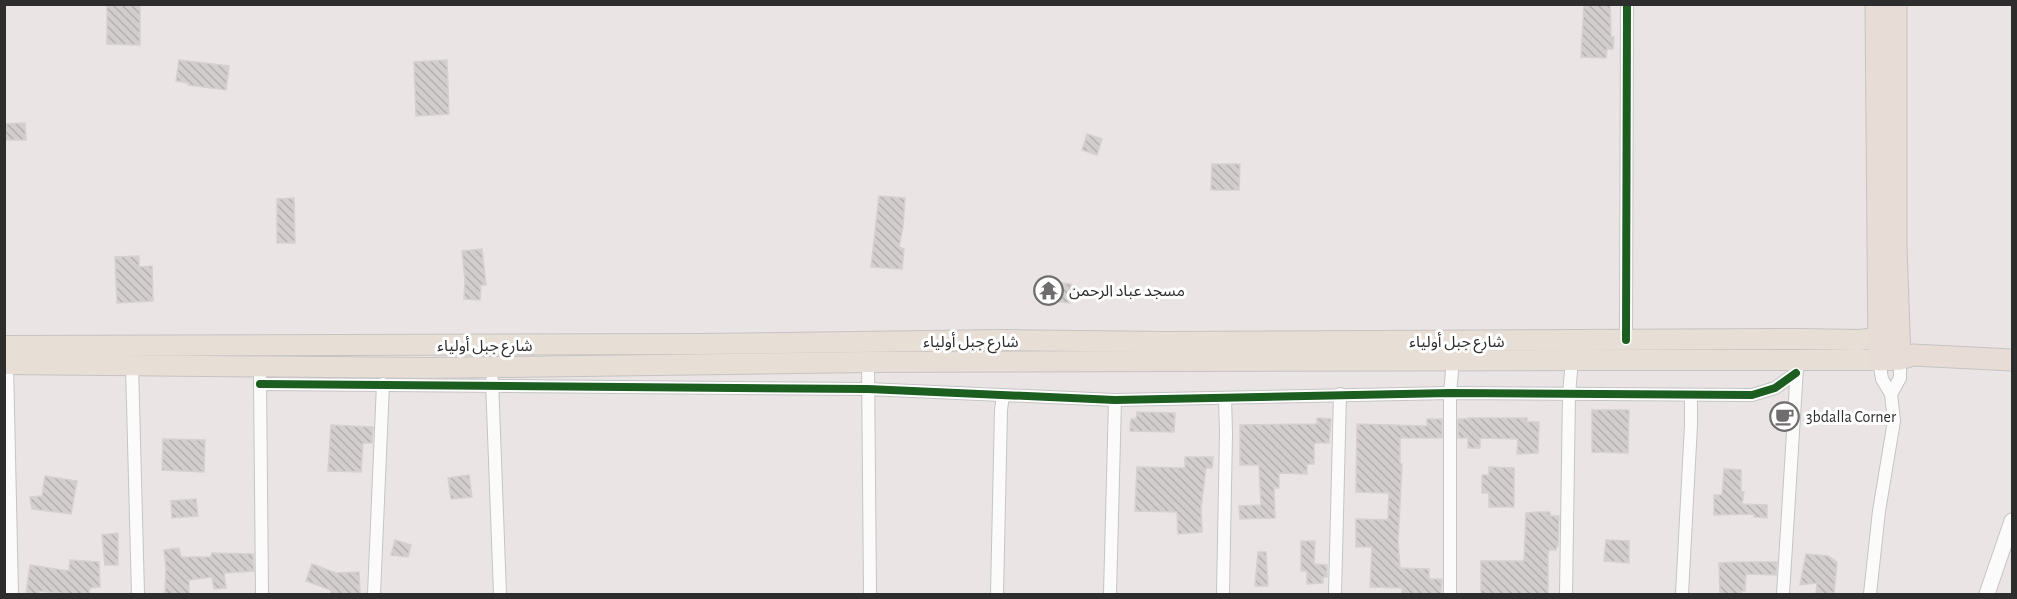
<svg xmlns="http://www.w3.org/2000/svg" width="2017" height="599" viewBox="0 0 2017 599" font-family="'Alegreya Sans','Noto Sans Arabic',sans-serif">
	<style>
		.building { fill: url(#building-back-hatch); stroke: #d5d1d0; stroke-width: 1.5 }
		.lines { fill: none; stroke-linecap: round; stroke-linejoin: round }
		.minor-casing { stroke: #c5c4c4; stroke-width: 14 }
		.tertiary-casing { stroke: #c5c4c4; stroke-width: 17 }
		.primary-casing { stroke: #c6c3c3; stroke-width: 22 }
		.trunk-casing { stroke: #c6c3c3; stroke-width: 23 }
		.minor { stroke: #fcfbfb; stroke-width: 12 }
		.tertiary { stroke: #fcfbfb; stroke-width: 15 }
		.primary { stroke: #e7ded6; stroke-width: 20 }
		.trunk { stroke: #e8dcd6; stroke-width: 21 }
		.cycleway-casing { stroke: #fff; stroke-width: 11 }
		.cycleway { stroke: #1b5e20; stroke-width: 8 }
		.labels { text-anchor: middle; stroke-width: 6; stroke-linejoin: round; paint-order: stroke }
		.poi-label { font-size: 16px; fill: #2d2d2d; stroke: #fff; text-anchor: start }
		.street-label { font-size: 16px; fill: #2d2d2d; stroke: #fff }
	</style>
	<defs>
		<pattern id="building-back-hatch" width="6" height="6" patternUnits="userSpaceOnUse" patternTransform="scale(1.5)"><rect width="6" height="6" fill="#d2cecd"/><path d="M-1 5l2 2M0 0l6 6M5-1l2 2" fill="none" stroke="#b5b1b0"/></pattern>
	</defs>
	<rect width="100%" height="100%" fill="#eae5e4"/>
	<!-- building -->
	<g class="building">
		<path d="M107 4H140V45L107 44Z"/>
		<path d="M1584 4H1610L1611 37H1614L1613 49H1607L1606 58 1581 57Z"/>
		<path d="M179 60 229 66 226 90 188 85 189 83 176 81Z"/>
		<path d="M447 60 449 114 416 116 414 62Z"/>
		<path d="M25 123 26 140H4V124Z"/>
		<path d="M1087 134 1102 139 1097 155 1082 150Z"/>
		<path d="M1212 164H1240L1239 190H1211Z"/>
		<path d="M879 196 905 198 903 227 899 247 904 249 902 269 871 267Z"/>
		<path d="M294 198 295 243H277V199Z"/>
		<path d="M482 249 486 285H481L480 300 464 299 465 280 462 251Z"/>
		<path d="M139 256V267L152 266 153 301 117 303 115 257Z"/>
		<path d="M1053 282 1071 284 1070 303 1051 301Z"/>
		<path d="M1592 410H1629L1628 453 1592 452Z"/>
		<path d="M1137 412 1175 413 1174 432 1130 431 1131 419H1136Z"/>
		<path d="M1317 418 1331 419 1329 443H1314V464H1307V474L1279 473V488H1274L1275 518 1240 519 1239 506 1261 505 1259 465H1240V425L1317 424Z"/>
		<path d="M1468 418H1527V422H1539L1538 453 1517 454 1518 439 1480 438V448H1468V438H1458V419H1468Z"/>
		<path d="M1427 419H1442V438H1400V464H1402L1398 542 1400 568 1429 569V579H1442L1441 594H1402V588L1370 587 1372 547H1356V519L1388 520 1389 493 1356 492 1357 424 1427 426Z"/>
		<path d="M331 425 373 427 372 443H363L361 472 328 471Z"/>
		<path d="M163 439 205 440 204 472 162 470Z"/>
		<path d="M1185 457H1213L1212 468H1206L1201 508 1202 532 1178 534 1177 512 1135 511 1137 467 1185 468Z"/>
		<path d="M1489 467 1514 468V507H1489V493H1482V475H1489Z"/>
		<path d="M1724 469 1741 470V491L1744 492 1742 504 1767 505V518L1754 517V514L1714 515V495H1722Z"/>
		<path d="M469 475 472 497 451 499 448 478Z"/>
		<path d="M45 476 77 481 71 514 32 509 30 497 42 496Z"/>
		<path d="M196 499 198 516 172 518 171 501Z"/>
		<path d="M1538 512H1550V516H1559L1558 546H1557L1556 550H1549L1548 554V594H1481V561H1524L1526 513Z"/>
		<path d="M118 533V565H105L102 535Z"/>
		<path d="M395 540 411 545 408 557 391 555Z"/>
		<path d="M1606 540 1629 541V563L1604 561Z"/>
		<path d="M1301 541H1315L1314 564 1327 565V577H1323V583L1307 584V571H1301Z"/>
		<path d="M179 548 181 557H211L212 553 253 554 254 571 224 573 226 588 214 589 212 577 189 580V594H165L166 568 164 550Z"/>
		<path d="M1258 552H1266L1268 586H1255Z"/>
		<path d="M1806 554 1828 556 1837 562 1834 594H1816L1817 583 1800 585Z"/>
		<path d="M70 560 99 562 100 587 90 588 89 594H68L39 591 38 594H26L30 565 69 571Z"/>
		<path d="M1737 562H1777L1776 575 1746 574 1745 591H1742V594H1720L1719 563Z"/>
		<path d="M312 564 336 573 359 572 360 594H331V590L306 581Z"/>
	</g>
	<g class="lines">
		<defs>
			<g id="minor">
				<path d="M1626 340 1627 4"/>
				<path d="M868 362 870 594"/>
				<path d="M7 364 12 594"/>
				<path d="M132 365 138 594"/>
				<path d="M260 377 262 594"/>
				<path d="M492 380 500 594"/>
				<path d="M260 384 868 389 1115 400 1450 393 1752 395 1775 388 1796 373"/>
				<path d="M1891 394 1900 378V359"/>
				<path d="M374 594 383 384"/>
				<path d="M997 594 1001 410 1003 395"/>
				<path d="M1110 594 1115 400"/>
				<path d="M1223 594 1226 433 1225 398"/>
				<path d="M1335 594 1340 394"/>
				<path d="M1450 594V393L1453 360"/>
				<path d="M1566 594 1569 394 1572 360"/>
				<path d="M1682 594 1691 425V395"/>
				<path d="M1783 594 1797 368"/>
				<path d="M1870 594 1879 511 1894 421 1891 394 1882 379 1879 360"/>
			</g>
			<path id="tertiary" d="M1987 594 2012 521"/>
			<g id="primary">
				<path d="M4 346 699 344 1004 340 1166 342 1799 339 1859 340 1878 338"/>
				<path d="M4 364 426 368 868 362 1572 360H1879"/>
			</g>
			<g id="trunk">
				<path d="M1876 4 1879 360 1900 359 1913 355 2012 360"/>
				<path d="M1896 4V247L1900 359"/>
			</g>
		</defs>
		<!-- minor casing -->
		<use href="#minor" class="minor-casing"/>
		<!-- tertiary casing -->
		<use href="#tertiary" class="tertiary-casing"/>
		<!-- primary casing -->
		<use href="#primary" class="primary-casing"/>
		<!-- trunk casing -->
		<use href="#trunk" class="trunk-casing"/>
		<!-- minor -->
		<use href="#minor" class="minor"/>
		<!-- tertiary -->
		<use href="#tertiary" class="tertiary"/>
		<!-- primary -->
		<use href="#primary" class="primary"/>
		<!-- trunk -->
		<use href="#trunk" class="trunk"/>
		<defs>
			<g id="cycleway">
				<path d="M1626 340 1627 4"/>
				<path d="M260 384 868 389 1115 400 1450 393 1752 395 1775 388 1796 373"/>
			</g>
		</defs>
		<!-- cycleway casing -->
		<use href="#cycleway" class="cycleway-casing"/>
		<!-- cycleway -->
		<use href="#cycleway" class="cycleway"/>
	</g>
	<!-- icons -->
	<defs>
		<symbol id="temple-ring" viewBox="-11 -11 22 22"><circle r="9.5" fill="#fff" stroke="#6f6d6d" stroke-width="1.5"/><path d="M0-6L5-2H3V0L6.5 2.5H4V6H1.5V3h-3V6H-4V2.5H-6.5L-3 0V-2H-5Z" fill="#6f6d6d"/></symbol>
		<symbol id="cafe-ring" viewBox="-11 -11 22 22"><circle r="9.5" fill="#fff" stroke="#6f6d6d" stroke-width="1.5"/><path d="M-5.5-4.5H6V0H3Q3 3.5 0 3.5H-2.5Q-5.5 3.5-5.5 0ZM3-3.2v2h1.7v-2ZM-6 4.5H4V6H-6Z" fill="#6f6d6d"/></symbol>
	</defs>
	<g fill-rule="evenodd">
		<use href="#temple-ring" x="1032" y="274" width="33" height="33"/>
		<use href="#cafe-ring" x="1768" y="400" width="33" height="33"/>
	</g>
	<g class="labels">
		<!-- poi labels -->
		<g class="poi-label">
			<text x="1069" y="296">مسجد عباد الرحمن</text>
			<text x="1806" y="422">3bdalla Corner</text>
		</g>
		<!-- street labels -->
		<g class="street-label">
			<text x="971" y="347">شارع جبل أولياء</text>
			<text x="1457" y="347">شارع جبل أولياء</text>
			<text x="485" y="351">شارع جبل أولياء</text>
		</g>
	</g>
	<!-- border -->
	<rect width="2017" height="599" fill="none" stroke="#2d2d2d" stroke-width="12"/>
</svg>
